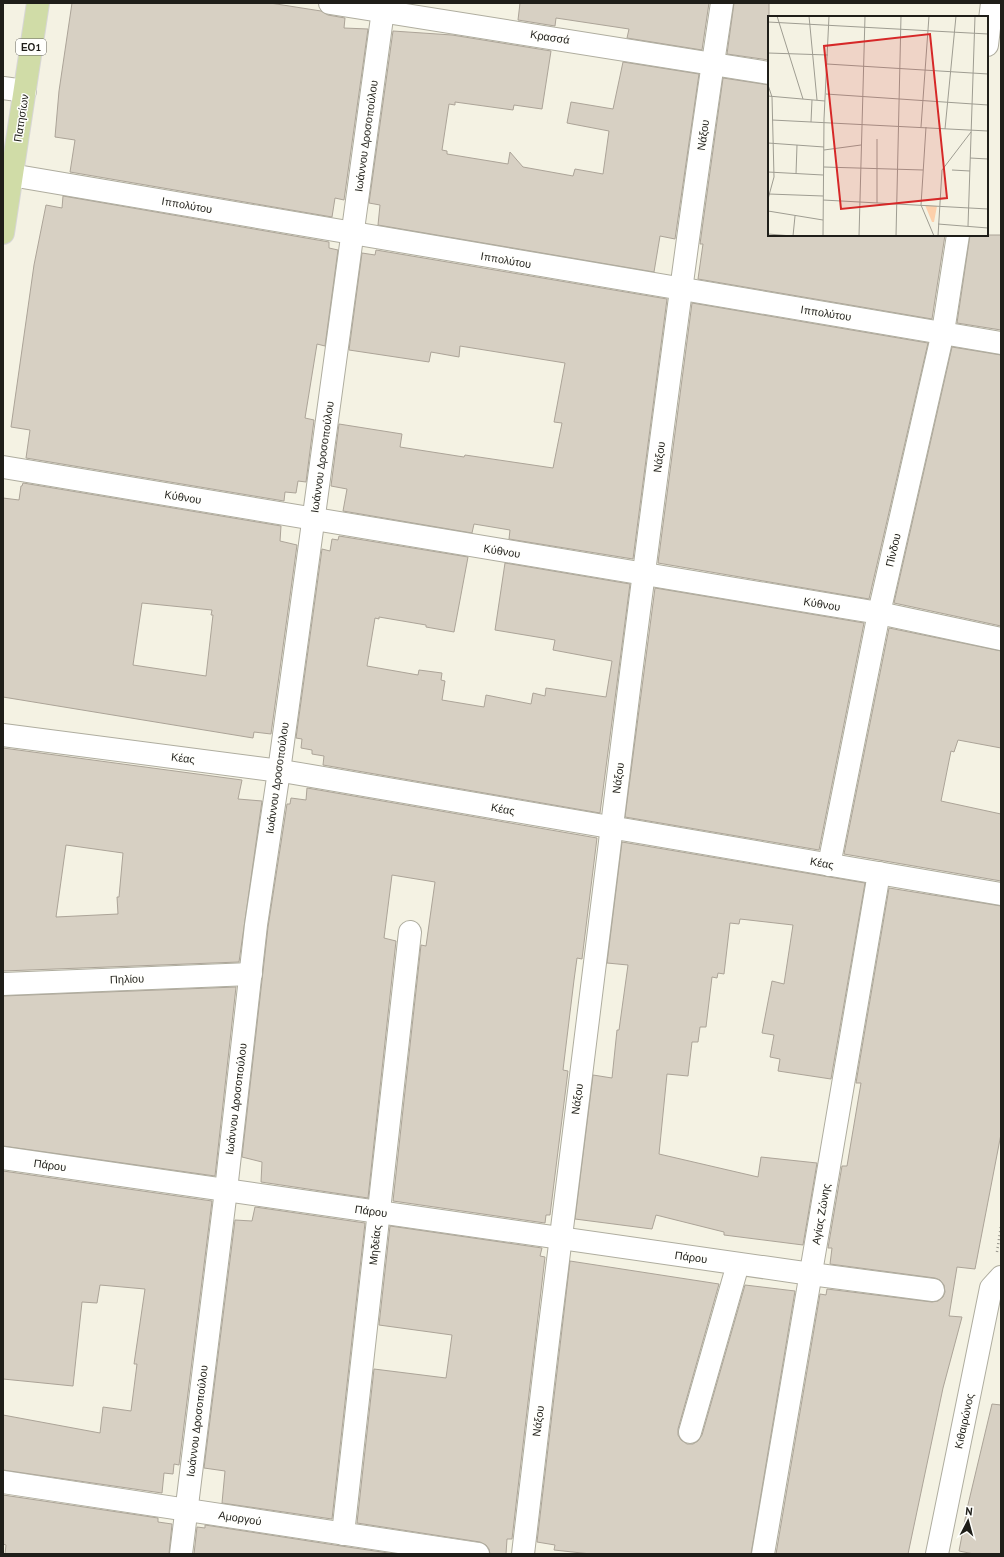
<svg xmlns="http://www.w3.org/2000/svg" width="1004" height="1557" viewBox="0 0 1004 1557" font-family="'PT Sans',sans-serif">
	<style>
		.building { fill: #d7d0c3; stroke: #aca498; fill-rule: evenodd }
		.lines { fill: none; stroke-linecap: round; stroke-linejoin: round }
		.minor-casing { stroke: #afad9f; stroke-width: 24 }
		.major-casing { stroke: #d7d6d6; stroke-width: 24 }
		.path { stroke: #98968c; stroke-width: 2.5; stroke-dasharray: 1 3; stroke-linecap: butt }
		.minor { stroke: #fff; stroke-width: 22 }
		.major { stroke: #d0dca7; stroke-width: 22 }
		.labels { text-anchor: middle; stroke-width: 3; stroke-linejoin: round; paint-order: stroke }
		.shield { fill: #fffffc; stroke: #62625d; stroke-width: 1 }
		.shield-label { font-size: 10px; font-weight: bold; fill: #1f1e19 }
		.street-label { font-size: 11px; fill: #1f1e19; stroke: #fffffc }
		.inset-road { fill: none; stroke: #9f9d92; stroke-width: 1 }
		.view { fill: #d62828; fill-opacity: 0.15; stroke: #d62828; stroke-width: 2 }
		.inset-edge { fill: none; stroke: #1f1e19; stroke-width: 2 }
	</style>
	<rect width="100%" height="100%" fill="#f4f2e3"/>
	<!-- building -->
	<g class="building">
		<path d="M72 3H270L321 11 328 15 345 18 344 28 368 29 344 200 335 198 332 217 70 172 75 140 55 137 59 91Z"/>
		<path d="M520 3H709L702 50 627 38 629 29 556 18 555 26 518 20Z"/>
		<path d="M734 3H769V60L727 54Z"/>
		<path d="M393 31 452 35 551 51 542 109 514 105 513 110 455 102V105L449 104 442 150 447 151V154L508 164 510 152 523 167 573 176 575 169 603 174 609 131 567 123 571 102 613 109 623 62 699 74 675 239 660 236 654 272 378 225 380 205 369 203Z"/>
		<path d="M723 78 769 85V235H945L932 319 698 279 703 244H700Z"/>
		<path d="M63 196 329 242V248L338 250 325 346 317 344 305 418 314 420 306 482 298 481 296 493 285 492 284 501 26 458 30 430 11 427 34 265 46 205 62 208Z"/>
		<path d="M970 235H1001V330L957 323Z"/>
		<path d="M376 250 667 299 633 559 509 539 510 530 474 524 472 533 343 511 347 489 331 486 339 424 402 434 400 447 464 457 465 455 553 468 562 423 554 422 565 363 460 346 459 357 431 352 429 362 349 350 362 253 375 255Z"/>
		<path d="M692 303 928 343 869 599 658 563Z"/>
		<path d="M952 347 1001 355V626L894 603Z"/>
		<path d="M23 483 281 526 280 541 297 545 271 734 254 732 253 738 3 697V498L19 500 21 486H22ZM142 603 212 610 211 615H213L206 676 133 665Z"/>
		<path d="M339 536 468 557 454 632 426 627V625L379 617V619L375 618 367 666 418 675 419 670 442 673 441 680 445 681 442 700 484 707 486 695 531 704 533 693 545 696 546 688 606 697 612 661 553 650 555 640 495 630 505 563 630 584 600 813 323 765 324 756 312 754V750L301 748 302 739 296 738 322 549 330 551 332 539 338 540Z"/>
		<path d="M655 588 864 623 819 850 625 817Z"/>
		<path d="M889 628 1001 651V748L958 740 954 752 951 751 941 801 1001 814V881L844 854Z"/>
		<path d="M3 748 242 780 238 799 262 801 239 962 3 971ZM66 845 123 853 119 897H117L118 914 56 917Z"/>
		<path d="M307 788 597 838 582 959 577 958 574 980 563 1070 568 1071 550 1215H546L545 1223 393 1201 421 945 426 946 435 882 392 875 384 938 396 941 368 1198 261 1182 262 1162 242 1157 268 927 287 804H290L291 798 306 800Z"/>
		<path d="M622 842 865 883 831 1079 778 1071 780 1059 770 1057 774 1035 762 1033 772 981 784 984 793 925 740 919 739 924 730 923 724 974 718 973 717 978 712 977 706 1027H700L698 1042H692L688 1076 667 1074 659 1154 758 1177 761 1157 817 1163 803 1245 724 1235V1232L656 1215 652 1229 575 1219 593 1075 612 1078 617 1030H619L628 965 607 963Z"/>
		<path d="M889 888 1001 906V1134L975 1269 957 1267 949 1316 962 1317 943 1388 908 1554H776L820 1294 826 1295 827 1289 932 1302 938 1301 943 1297 945 1292 944 1285 940 1280 935 1278 830 1264 832 1248H828L842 1166H847L861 1083H856Z"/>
		<path d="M236 987 215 1176 3 1146V996Z"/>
		<path d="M3 1171 212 1201 179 1465 174 1464 173 1474 164 1473 162 1493 3 1470V1415L100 1433 103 1407 131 1411 137 1364H134L145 1289 100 1285 97 1303 82 1302 73 1386 3 1379Z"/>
		<path d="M255 1207 365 1223 332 1519 222 1503 225 1471 204 1468 235 1220 252 1221Z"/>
		<path d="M390 1226 542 1248 540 1256 545 1257 512 1539H507L506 1554H490L489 1549 486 1545 480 1542 357 1523 374 1369 446 1378 452 1335 379 1325Z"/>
		<path d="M570 1261 719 1284 678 1429V1435L681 1440 687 1444H693L698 1441 702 1435 745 1285 795 1291 751 1554H591L554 1550 555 1545 537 1542Z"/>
		<path d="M992 1404 1001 1405V1554H974L959 1551 967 1509Z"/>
		<path d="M3 1495 158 1518V1522L172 1524 169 1554H5L6 1545 3 1544Z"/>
		<path d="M205 1525 341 1546 395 1554H194L197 1527 205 1528Z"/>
	</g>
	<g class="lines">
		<defs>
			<g id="minor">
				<path d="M330 3 769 73"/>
				<path d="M987 45 992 3"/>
				<path d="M3 88 25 91"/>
				<path d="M11 175 1001 343"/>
				<path d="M3 467 879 613 1001 639"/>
				<path d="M3 735 288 772 1001 894"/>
				<path d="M829 865 879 613 943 332 958 235"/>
				<path d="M3 984 251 974"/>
				<path d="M3 1158 811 1274 933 1290"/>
				<path d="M690 1432 738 1264"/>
				<path d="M3 1482 478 1554"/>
				<path d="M343 1534 410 932"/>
				<path d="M181 1554 226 1190 256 925 279 771 384 3"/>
				<path d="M523 1554C557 1260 593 966 631 673 660 449 688 226 722 3"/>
				<path d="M763 1554 879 873"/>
				<path d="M937 1554 991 1288 1001 1277"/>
			</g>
			<path id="major" d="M3 233 38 3"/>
		</defs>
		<!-- minor casing -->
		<use href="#minor" class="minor-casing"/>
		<!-- major casing -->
		<use href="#major" class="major-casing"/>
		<!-- path -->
		<path class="path" d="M997 1252 1001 1226"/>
		<!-- minor -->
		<use href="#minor" class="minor"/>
		<!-- major -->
		<use href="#major" class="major"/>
	</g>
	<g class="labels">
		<!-- shield labels -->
		<rect class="shield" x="16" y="39" width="30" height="16" rx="3"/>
		<g class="shield-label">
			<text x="31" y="51">ΕΟ1</text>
		</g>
		<!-- street labels -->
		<g class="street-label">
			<text transform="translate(550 37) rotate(9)" y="4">Κρασσά</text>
			<text transform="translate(21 118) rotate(-81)" y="4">Πατησίων</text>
			<text transform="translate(703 135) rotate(-82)" y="4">Νάξου</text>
			<text transform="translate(366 136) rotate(-82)" y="4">Ιωάννου Δροσοπούλου</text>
			<text transform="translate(187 205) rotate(10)" y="4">Ιππολύτου</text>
			<text transform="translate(506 260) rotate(10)" y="4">Ιππολύτου</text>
			<text transform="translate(826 313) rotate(9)" y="4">Ιππολύτου</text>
			<text transform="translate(322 457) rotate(-82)" y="4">Ιωάννου Δροσοπούλου</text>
			<text transform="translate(659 457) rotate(-83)" y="4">Νάξου</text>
			<text transform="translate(183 497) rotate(9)" y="4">Κύθνου</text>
			<text transform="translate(893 550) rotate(-77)" y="4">Πίνδου</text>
			<text transform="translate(502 551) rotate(9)" y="4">Κύθνου</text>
			<text transform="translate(822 604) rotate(9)" y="4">Κύθνου</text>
			<text transform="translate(183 758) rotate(7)" y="4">Κέας</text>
			<text transform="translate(277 778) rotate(-82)" y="4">Ιωάννου Δροσοπούλου</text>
			<text transform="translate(618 778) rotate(-83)" y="4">Νάξου</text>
			<text transform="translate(503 809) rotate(10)" y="4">Κέας</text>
			<text transform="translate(822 863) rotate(10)" y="4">Κέας</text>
			<text transform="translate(127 979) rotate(-2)" y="4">Πηλίου</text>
			<text transform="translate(236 1099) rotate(-83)" y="4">Ιωάννου Δροσοπούλου</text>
			<text transform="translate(577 1099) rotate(-83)" y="4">Νάξου</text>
			<text transform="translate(50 1165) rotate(8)" y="4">Πάρου</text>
			<text transform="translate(371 1211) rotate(8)" y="4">Πάρου</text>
			<text transform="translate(821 1214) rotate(-80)" y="4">Αγίας Ζώνης</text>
			<text transform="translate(375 1245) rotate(-84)" y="4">Μηδείας</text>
			<text transform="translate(691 1257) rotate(8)" y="4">Πάρου</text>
			<text transform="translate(197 1421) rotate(-83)" y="4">Ιωάννου Δροσοπούλου</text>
			<text transform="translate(538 1421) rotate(-83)" y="4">Νάξου</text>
			<text transform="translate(964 1421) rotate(-78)" y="4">Κιθαιρώνος</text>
			<text transform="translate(240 1518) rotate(9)" y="4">Αμοργού</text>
		</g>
	</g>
	<!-- overview -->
	<g transform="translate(768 16)">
		<rect width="220" height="220" fill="#f4f2e3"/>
		<path d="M157 189 169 190 166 206H164Z" fill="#fdd0ab"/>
		<path class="inset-road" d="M9 0 35 83M41 0 49 84M0 6 220 18M0 37 60 39M59 48 220 58M0 69 4 81 6 161 0 183M58 78 220 89M0 80 57 85M4 104 220 115M43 106 44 84M153 111 161 0M158 111 153 189 166 220M177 113 188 0M0 127 56 131M56 134 93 129M202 142 220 143M56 151 155 154M184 154 202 155M0 156 55 159M28 158 29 129M1 178 55 180M55 184 220 193M109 187V123M0 195 55 204M170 208 220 212M200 210 207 0M0 218 24 220M25 220 27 200M55 220 56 103 61 0M91 220 97 0M128 220 133 0M170 220 174 154 203 116"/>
		<path class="view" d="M162 18 179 182 73 193 56 30Z"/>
		<rect width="220" height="220" class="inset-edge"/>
	</g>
	<!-- border -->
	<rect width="1004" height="1557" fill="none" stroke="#1f1e19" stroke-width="8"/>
	<!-- north arrow -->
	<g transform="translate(968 1521) rotate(6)" stroke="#fffffc" stroke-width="3" paint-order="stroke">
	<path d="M0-3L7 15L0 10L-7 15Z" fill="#1f1e19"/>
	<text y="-6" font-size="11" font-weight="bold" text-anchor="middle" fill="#1f1e19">N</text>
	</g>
</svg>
